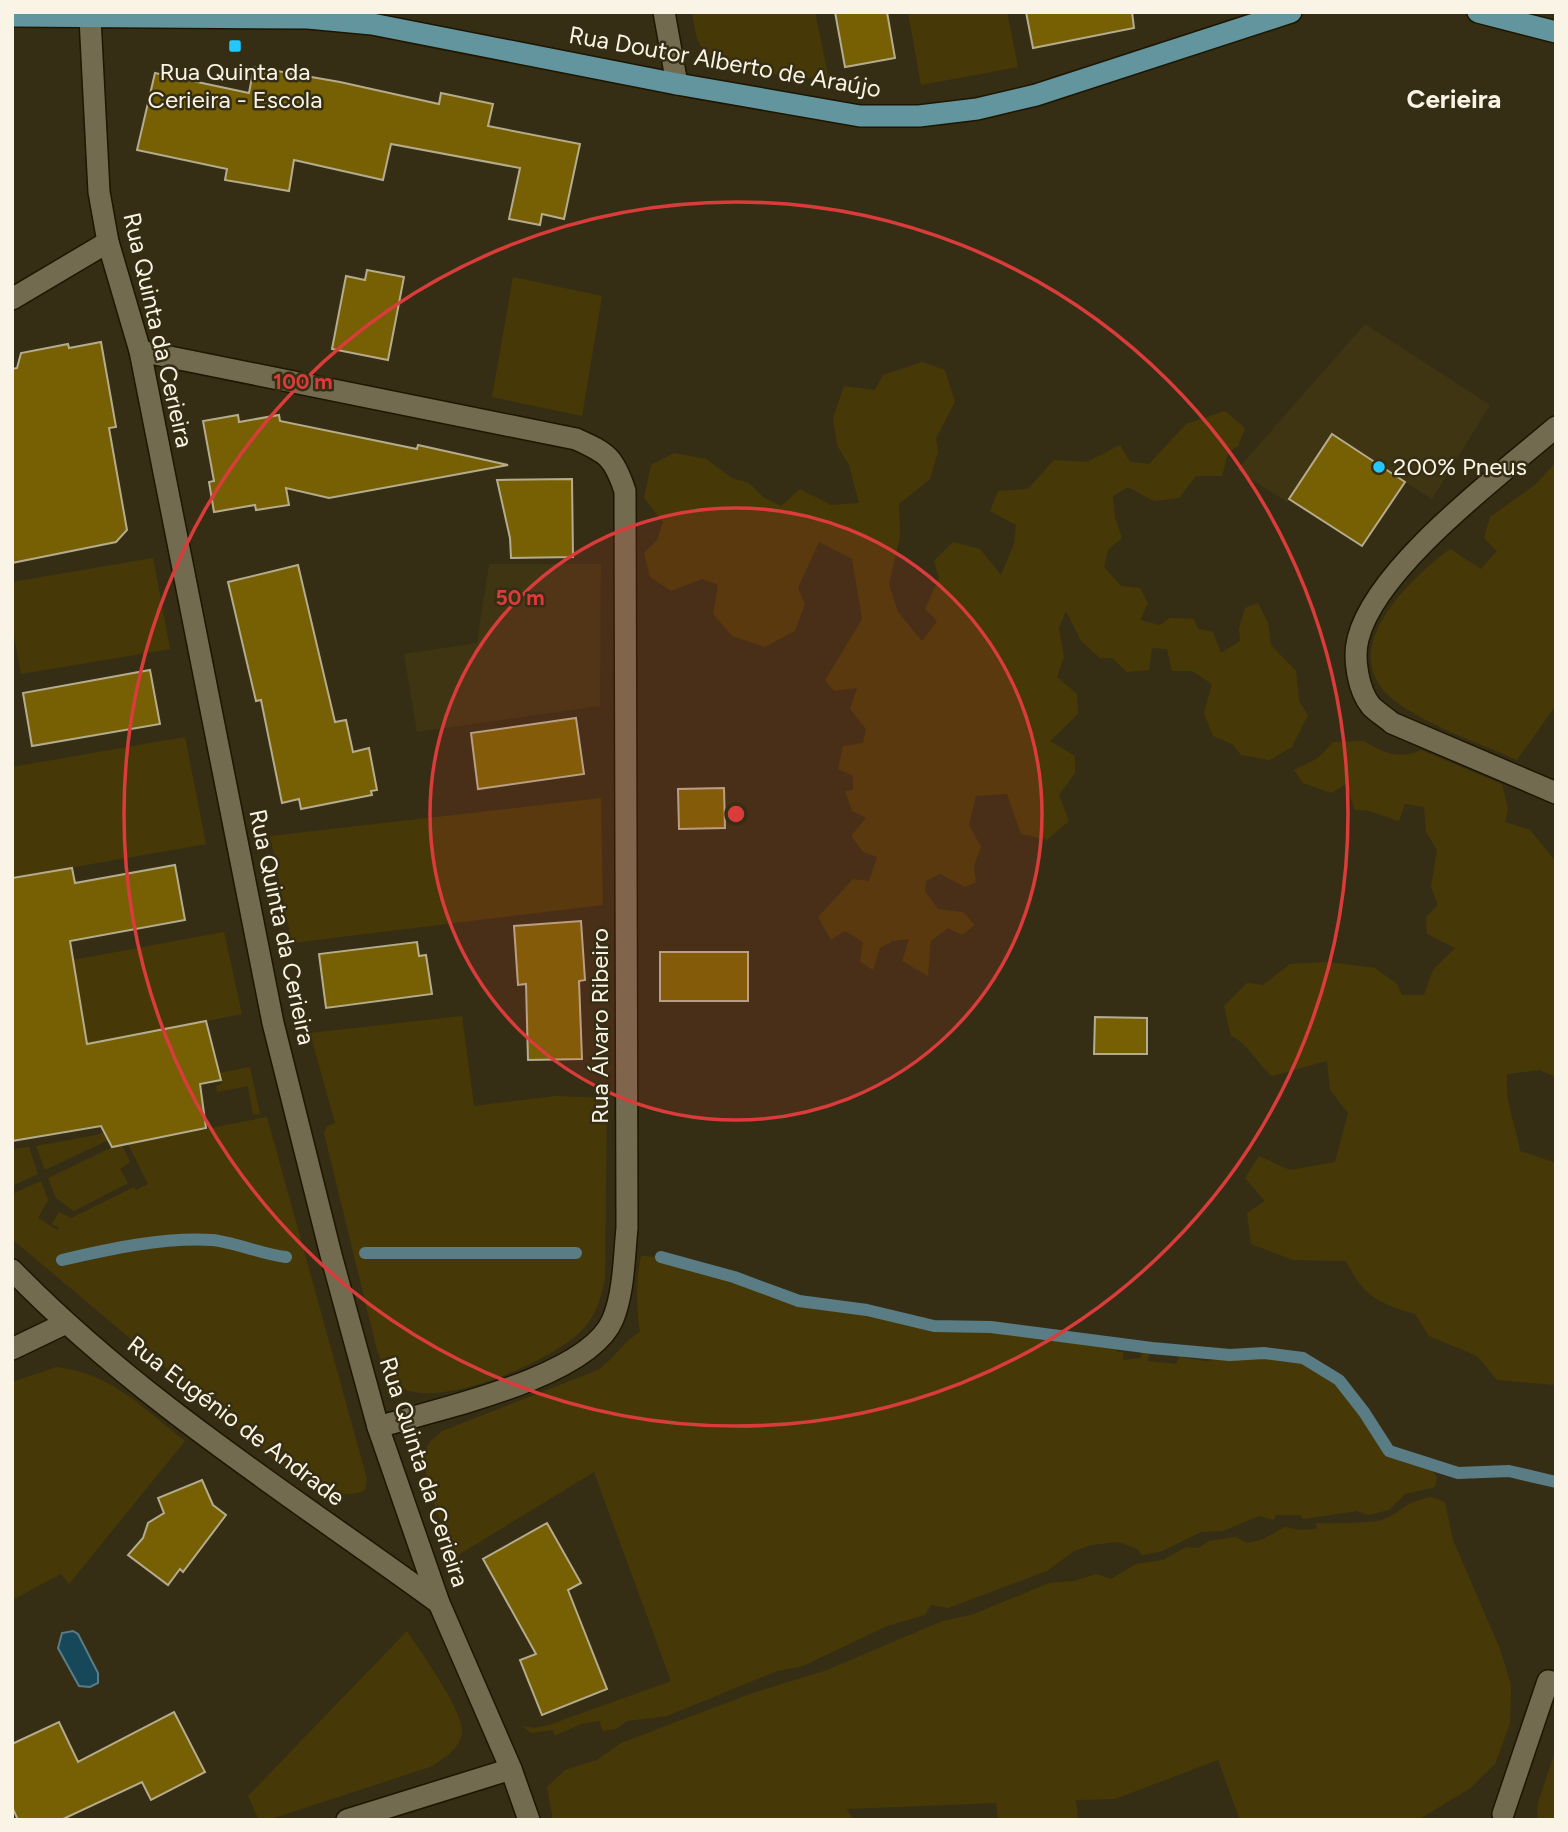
<svg xmlns="http://www.w3.org/2000/svg" width="1568" height="1832" viewBox="0 0 1568 1832" font-family="Figtree,sans-serif">
	<style>
		.built { fill: #3f3513 }
		.green { fill: #473907 }
		.water { fill: #16485a; stroke: #5a7c84; stroke-width: 2 }
		.lines { fill: none; stroke-linecap: round; stroke-linejoin: round }
		.stream { stroke: #5a7c84; stroke-width: 12 }
		.building { fill: #776003; stroke: #b5ac8e; stroke-width: 2 }
		.minor-casing { stroke: #1d1600; stroke-width: 24 }
		.major-casing { stroke: #1d1600; stroke-width: 24 }
		.minor { stroke: #736b4f; stroke-width: 21 }
		.major { stroke: #63959f; stroke-width: 21 }
		.ring { fill: none; stroke: #da3c3b; stroke-width: 3.5 }
		.poi-dot { fill: #23c9fe; stroke: #362e14; stroke-width: 2.5 }
		.labels { text-anchor: middle; stroke-width: 5; stroke-linejoin: round; paint-order: stroke }
		.street-label { font-size: 24px; fill: #f9f4e5; stroke: #362e14 }
		.poi-label { font-size: 24px; fill: #f9f4e5; stroke: #362e14 }
		.neighbourhood-label { font-size: 26px; font-weight: bold; fill: #f9f4e5; stroke: #362e14 }
		.centre { fill: #da3c3b; stroke: #362e14; stroke-width: 3.5 }
		.ring-label { font-size: 21px; text-anchor: middle; font-weight: bold; fill: #da3c3b; stroke: #362e14; stroke-width: 5; stroke-linejoin: round; paint-order: stroke }
	</style>
	<rect width="100%" height="100%" fill="#362e14"/>
	<!-- built -->
	<g class="built">
		<path d="M1365 324 1490 405 1432 499 1405 482 1362 546 1290 499 1287 502 1237 470Z"/>
		<path d="M489 564H601L600 706 417 732 404 654 477 643Z"/>
	</g>
	<!-- green -->
	<g class="green">
		<path d="M692 12H815L829 80C797 75 724 73 703 49 695 40 694 23 692 12Z"/>
		<path d="M908 12H1007L1018 67 921 85Z"/>
		<path d="M513 277 602 296 582 416 492 397Z"/>
		<path d="M922 362 945 370 955 402 936 438 938 452 930 479 899 504 900 537 889 584 898 612 922 641 937 621 925 609 939 578 934 561 953 542 980 549 1001 575 1014 544 1016 525 990 511 998 491 1028 489 1054 460 1087 462 1120 445 1130 462 1149 464 1186 424 1225 411 1245 428 1238 446 1228 453 1222 476H1196L1179 498 1154 501 1128 487 1113 496 1115 518 1122 538 1108 550 1104 567 1121 586 1140 588 1148 603 1140 620 1160 625 1170 618 1194 619 1198 629 1213 632 1221 653 1240 641 1239 628 1245 608 1258 603 1268 623 1271 645 1296 671 1299 701 1308 715 1292 747 1270 760 1241 755 1232 744 1213 736 1204 713 1212 684 1192 671H1172L1167 649 1152 648 1149 670 1127 672 1112 658H1100L1081 641 1066 611 1059 628 1064 657 1057 677 1077 694 1078 714 1050 741 1075 756V773L1059 795 1069 821 1047 840 1021 834 1007 794 976 796 969 825 981 847 974 866 976 882 965 887 940 874 926 881 925 891 938 909 963 912 975 925 962 935 948 928 931 941 928 976 902 961 909 939 893 941 880 948 873 970 860 962 863 942 845 931 831 940 818 917 853 879 869 881 877 857 863 852 851 836 866 818 852 811 845 791 853 790V776L838 769 843 746 863 743 866 729 850 709 857 688 834 691 825 680 862 619 852 559 819 542 798 588 805 604 795 631 765 647 732 636 713 614 718 585 702 579 671 591 650 577 644 553 657 540 663 522 644 498 651 465 674 453 706 459 732 478 749 483 763 497 781 506 800 489 831 505 859 503 849 465 837 445 833 418 844 386 875 390 883 375Z"/>
		<path d="M1556 462V705L1517 760C1477 742 1430 727 1395 701 1331 652 1410 579 1450 549L1481 569 1497 551 1484 538 1490 517 1535 485Z"/>
		<path d="M153 558 170 649 21 674 12 625V582Z"/>
		<path d="M185 737 206 844 12 878V767Z"/>
		<path d="M1364 741C1383 753 1400 760 1421 750L1502 784 1508 809 1505 822 1530 830 1556 862V1077L1539 1070 1507 1074C1505 1105 1515 1121 1520 1151L1556 1163V1385L1497 1380 1477 1356 1429 1336 1415 1314C1378 1303 1364 1297 1346 1261L1293 1260 1251 1244 1247 1213 1265 1201 1245 1178 1259 1156 1290 1170 1335 1162 1348 1113 1330 1090 1327 1061 1272 1076C1256 1063 1249 1044 1231 1036L1224 1006 1247 983 1263 985 1290 964 1327 962 1375 968 1397 984 1402 995H1424L1433 970 1455 948 1427 934 1426 917 1438 905 1431 887 1437 850 1426 832 1424 807 1405 804 1399 821 1366 810H1355L1346 784 1331 793 1303 783 1294 770 1318 758 1333 742Z"/>
		<path d="M601 798 603 905 292 943 270 836Z"/>
		<path d="M224 932 242 1014 87 1045 73 960Z"/>
		<path d="M462 1016 474 1106 555 1096 607 1098 605 1276C602 1298 595 1319 578 1334 545 1363 441 1410 399 1387 387 1380 382 1362 377 1350L324 1133 327 1126 335 1123 310 1033Z"/>
		<path d="M250 1067 260 1114 253 1115 248 1086 217 1092 216 1086 221 1084 219 1073Z"/>
		<path d="M267 1117 367 1479 365 1490C338 1505 299 1475 276 1461L12 1239V1194L41 1181 48 1200 38 1218 57 1230 59 1228 52 1224 59 1212 71 1218 134 1187 136 1190 148 1184 128 1144Z"/>
		<path d="M114 1128 117 1136 45 1170 36 1146 97 1135Z"/>
		<path d="M121 1143 130 1162 120 1169 128 1183 74 1211 56 1198 48 1178Z"/>
		<path d="M29 1147 38 1174 12 1186V1149Z"/>
		<path d="M641 1256 661 1257 734 1277 799 1301 867 1310 934 1326 991 1327 1120 1345 1116 1347 1117 1352H1123V1360L1141 1358 1142 1350 1149 1353 1148 1361 1176 1364 1179 1357 1206 1361 1264 1353 1303 1358 1339 1380 1364 1412 1389 1451 1429 1466 1437 1477 1435 1487 1405 1494 1389 1510 1368 1515 1357 1511 1303 1519 1300 1515H1276L1274 1520 1259 1516 1223 1531 1201 1532 1162 1551 1142 1555 1137 1549 1118 1542 1091 1545 1074 1551 1047 1571 948 1608 931 1605 925 1615 887 1626 803 1666 777 1671 667 1716 627 1721 616 1729 603 1731 599 1721 582 1724 555 1735 553 1730 531 1733 522 1726 534 1728 549 1725 671 1681 594 1472 455 1557C446 1532 416 1472 427 1447 429 1441 437 1436 442 1431L598 1370C615 1358 623 1342 640 1332 636 1306 636 1282 641 1256Z"/>
		<path d="M56 1367C113 1374 141 1407 185 1441L69 1584 61 1574 12 1600V1382Z"/>
		<path d="M1431 1497 1445 1502 1453 1540 1500 1649 1511 1685 1510 1723 1495 1764 1469 1789 1418 1820H1240L1218 1760 1115 1799 1076 1800 1078 1820H998L996 1803 846 1809 854 1820H553L547 1787 565 1770 597 1760 621 1743 750 1694 827 1670 940 1622 974 1614 1049 1583 1074 1581 1096 1574 1111 1579 1136 1564 1163 1560 1186 1547 1198 1548 1209 1541 1236 1537 1247 1543 1263 1539 1285 1527 1298 1530 1317 1529 1316 1523C1325 1524 1375 1523 1382 1520 1404 1511 1404 1502 1431 1497Z"/>
		<path d="M407 1631C420 1651 463 1710 462 1732 461 1748 442 1760 430 1767L268 1820H259L248 1796Z"/>
		<path d="M1556 1749V1820H1537L1538 1803Z"/>
	</g>
	<!-- water -->
	<path class="water" d="M73 1631 78 1634 98 1673V1683L90 1687 79 1686 58 1648 62 1633Z"/>
	<g class="lines">
		<!-- stream -->
		<g class="stream">
			<path d="M365 1253H576"/>
			<path d="M661 1257 734 1277 799 1301 867 1310 934 1326 991 1327 1152 1348 1230 1355 1264 1353 1303 1358 1339 1380 1364 1412 1389 1451 1458 1473 1509 1471 1556 1482"/>
			<path d="M62 1260C109 1249 163 1237 212 1240 234 1242 261 1254 286 1257"/>
		</g>
	</g>
	<!-- building -->
	<g class="building">
		<path d="M835 12H887L895 58 845 67Z"/>
		<path d="M1026 12H1132L1134 28 1033 48Z"/>
		<path d="M254 67 340 82 439 104 441 93 493 104 488 126 580 144 564 219 542 214 540 225 509 219 520 168 391 144 383 180 294 160 289 191 225 180 227 169 137 150 155 73 249 93Z"/>
		<path d="M367 270 404 277 388 360 332 349 346 276 365 280Z"/>
		<path d="M101 342 116 427 109 428 127 530 116 542 12 563V369L17 368 21 353 68 344 69 348Z"/>
		<path d="M238 415 239 422 279 415 280 421 417 449 418 445 508 465 329 498 286 488 289 505 256 510 255 505 214 512 209 482 214 481 203 421Z"/>
		<path d="M1332 434 1405 482 1362 546 1289 499Z"/>
		<path d="M572 479 573 557 511 558 510 538 497 480Z"/>
		<path d="M298 565 335 722 346 720 353 752 369 748 377 790 371 791 372 795 301 809 299 799 282 803 261 700 256 701 228 582Z"/>
		<path d="M150 670 160 724 32 746 23 693Z"/>
		<path d="M576 718 584 774 478 789 471 733Z"/>
		<path d="M724 788 725 828 679 829 678 789Z"/>
		<path d="M175 865 185 920 70 941 87 1044 206 1021 221 1080 200 1084 206 1128 112 1147 101 1126 12 1141V878L72 868 75 883Z"/>
		<path d="M581 921 585 980 579 981 582 1059 528 1060 526 984 518 985 514 926Z"/>
		<path d="M417 942 419 956 426 955 432 994 326 1008 319 954Z"/>
		<rect x="660" y="952" width="88" height="49"/>
		<path d="M1095 1017 1147 1018V1054H1094Z"/>
		<path d="M202 1480 213 1505 226 1515 183 1572 180 1569 168 1585 128 1555 143 1538 148 1523 164 1513 158 1498Z"/>
		<path d="M547 1523 581 1583 568 1590 607 1689 542 1715 520 1660 536 1654 483 1559Z"/>
		<path d="M174 1712 205 1772 151 1800 142 1782 61 1820H18L12 1807V1744L59 1722 78 1762Z"/>
	</g>
	<g class="lines">
		<defs>
			<g id="minor">
				<path d="M664 12 677 84"/>
				<path d="M90 18 99 192 108 242 140 351 273 1023 331 1255 378 1427 439 1603 511 1769 529 1820"/>
				<path d="M12 299 108 242"/>
				<path d="M140 351 576 439C607 453 614 457 625 491L627 1228C624 1257 624 1292 613 1319 589 1378 437 1409 378 1427"/>
				<path d="M1556 427C1500 475 1375 568 1358 639 1353 658 1358 690 1371 706 1377 712 1385 717 1392 723L1556 793"/>
				<path d="M12 1270C138 1400 294 1497 439 1603"/>
				<path d="M12 1349 64 1324"/>
				<path d="M1503 1814 1548 1681 1556 1683"/>
				<path d="M347 1820 511 1769"/>
			</g>
			<g id="major">
				<path d="M1478 12 1556 32"/>
				<path d="M12 16 308 18 372 24 677 84 860 116H919L977 109 1036 95 1291 12"/>
			</g>
		</defs>
		<!-- minor casing -->
		<use href="#minor" class="minor-casing"/>
		<!-- major casing -->
		<use href="#major" class="major-casing"/>
		<!-- minor -->
		<use href="#minor" class="minor"/>
		<!-- major -->
		<use href="#major" class="major"/>
	</g>
	<!-- distance rings -->
	<circle cx="736" cy="814" r="306" fill="#da3c3b" fill-opacity=".12"/>
	<g class="ring">
		<circle cx="736" cy="814" r="306"/>
		<circle cx="736" cy="814" r="612"/>
	</g>
	<!-- markers -->
	<g class="poi-dot">
		<rect x="228" y="39" width="14" height="14" rx="3.5"/>
		<circle cx="1379" cy="467" r="7"/>
	</g>
	<g class="labels">
		<!-- street labels -->
		<g class="street-label">
			<text transform="translate(725 62) rotate(10)" y="8">Rua Doutor Alberto de Araújo</text>
			<text transform="translate(158 330) rotate(77)" y="8">Rua Quinta da Cerieira</text>
			<text transform="translate(282 927) rotate(78)" y="8">Rua Quinta da Cerieira</text>
			<text transform="translate(600 1026) rotate(-90)" y="8">Rua Álvaro Ribeiro</text>
			<text transform="translate(236 1421) rotate(37)" y="8">Rua Eugénio de Andrade</text>
			<text transform="translate(424 1472) rotate(72)" y="8">Rua Quinta da Cerieira</text>
		</g>
		<!-- poi labels -->
		<g class="poi-label">
			<text x="235" y="80">Rua Quinta da<tspan x="235" dy="28">Cerieira - Escola</tspan></text>
			<text x="1393" y="475" text-anchor="start">200% Pneus</text>
		</g>
		<!-- neighbourhood labels -->
		<g class="neighbourhood-label">
			<text x="1454" y="108">Cerieira</text>
		</g>
	</g>
	<circle cx="736" cy="814" r="10" class="centre"/>
	<g class="ring-label">
		<text x="303" y="389">100 m</text>
		<text x="520" y="605">50 m</text>
	</g>
	<!-- border -->
	<rect width="1568" height="1832" fill="none" stroke="#f9f4e5" stroke-width="28"/>
</svg>
